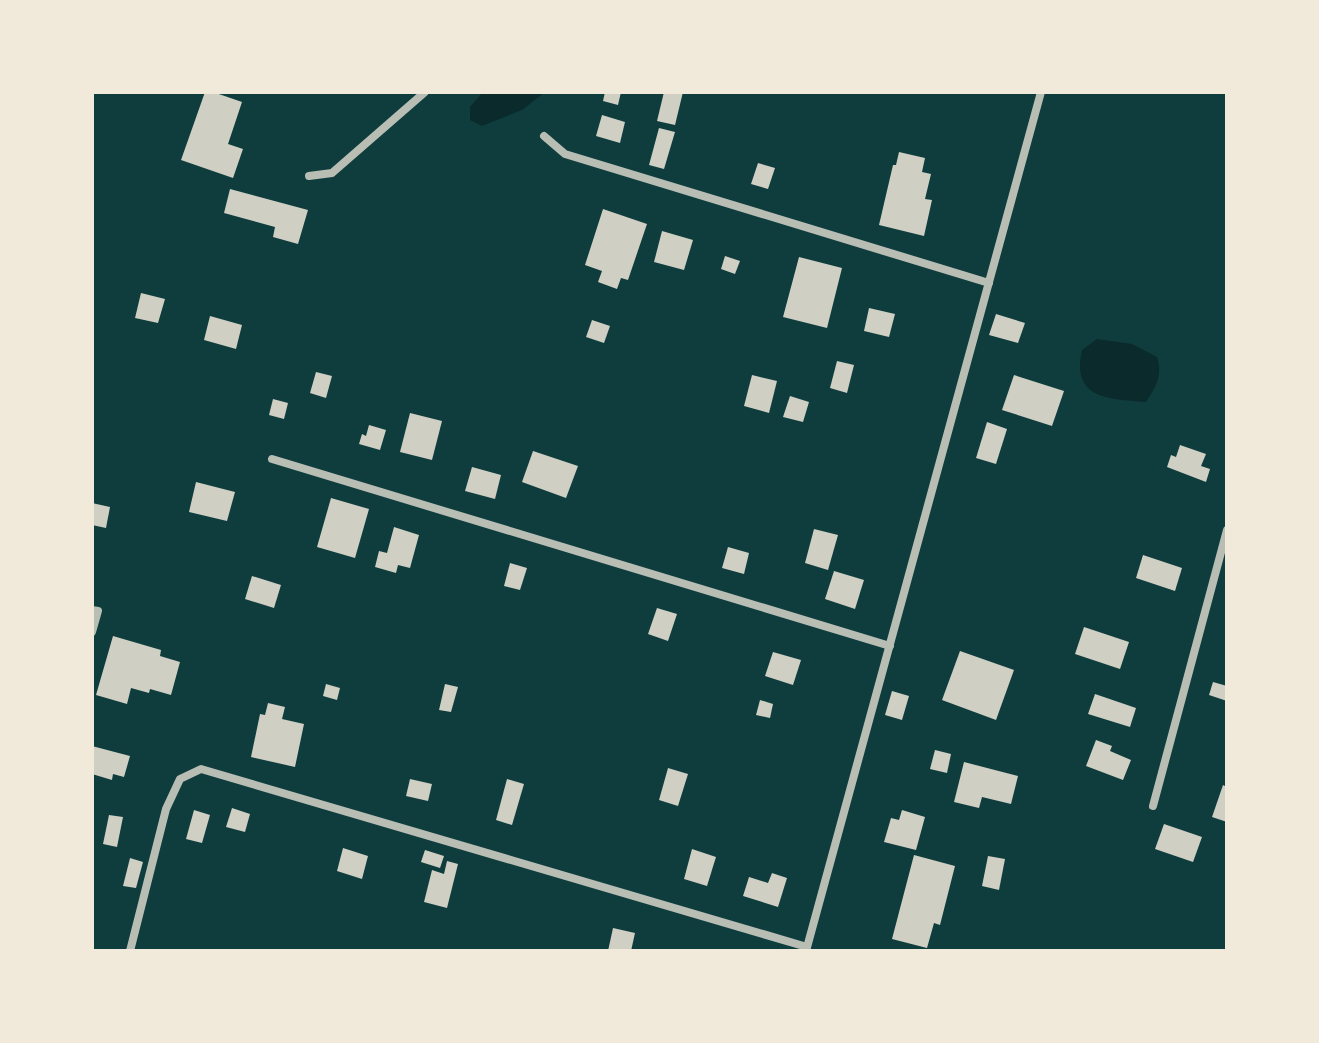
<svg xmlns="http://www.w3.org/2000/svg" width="1319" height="1043" viewBox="0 0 1319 1043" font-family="Signika,sans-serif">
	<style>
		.water { fill: #0a2a2b }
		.building { fill: #cfcfc3 }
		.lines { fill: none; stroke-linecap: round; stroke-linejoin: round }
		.minor { stroke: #b8beb3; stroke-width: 8 }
	</style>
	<rect width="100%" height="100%" fill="#0f3d3e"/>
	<!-- water -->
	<g class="water">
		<path d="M483 92H545L522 110 482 126 470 120V107Z"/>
		<path d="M1097 339 1132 344 1157 357C1163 375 1156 387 1146 402 1108 399 1071 399 1082 350Z"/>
	</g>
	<!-- building -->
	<g class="building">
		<path d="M205 92H213L242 102 228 144 243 149 233 178 181 160Z"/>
		<path d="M605 92H621L618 105 603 101Z"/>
		<path d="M664 92H683L675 125 657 121Z"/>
		<path d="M602 115 625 122 620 143 596 136Z"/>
		<path d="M659 128 675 132 664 169 649 165Z"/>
		<path d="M899 152 925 158 922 172 931 174 925 199 932 200 924 236 879 225 893 165H896Z"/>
		<path d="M758 163 775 168 768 189 751 184Z"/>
		<path d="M230 189 308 210 298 244 273 237 275 227 224 213Z"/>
		<path d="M603 209 647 224 628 280 621 278 617 289 598 282 602 271 585 265Z"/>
		<path d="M662 231 693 240 684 270 654 262Z"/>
		<path d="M725 256 740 261 735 274 721 269Z"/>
		<path d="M799 257 842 268 827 328 783 317Z"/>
		<path d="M141 293 165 299 158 323 135 318Z"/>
		<path d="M869 308 895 314 889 337 864 331Z"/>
		<path d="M996 314 1025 323 1018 343 989 335Z"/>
		<path d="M210 316 242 325 236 349 204 340Z"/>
		<path d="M592 320 610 326 604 343 586 337Z"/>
		<path d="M837 361 854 365 847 393 830 388Z"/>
		<path d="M316 372 332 376 326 398 310 393Z"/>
		<path d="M752 375 777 381 769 413 744 406Z"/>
		<path d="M1014 375 1064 391 1052 426 1002 410Z"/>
		<path d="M790 396 809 402 803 422 783 417Z"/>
		<path d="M273 399 288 403 284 419 269 415Z"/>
		<path d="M410 413 442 421 432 460 400 452Z"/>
		<path d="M987 422 1007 429 996 464 976 458Z"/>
		<path d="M369 425 386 430 380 450 359 444 362 434 366 436Z"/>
		<path d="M1180 445 1206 454 1201 466 1210 469 1206 482 1167 467 1171 455 1176 457Z"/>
		<path d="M533 451 578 466 566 498 522 482Z"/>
		<path d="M472 467 501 475 495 499 465 491Z"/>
		<path d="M196 482 235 492 227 521 189 512Z"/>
		<path d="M331 498 369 509 355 558 317 547Z"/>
		<path d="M92 503 110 507 106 528 92 525Z"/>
		<path d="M394 527 419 535 410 568 398 565 396 573 375 567 379 551 387 553Z"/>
		<path d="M814 529 838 535 828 570 805 563Z"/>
		<path d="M728 547 749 553 744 574 722 568Z"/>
		<path d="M1143 555 1182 568 1175 591 1136 578Z"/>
		<path d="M510 563 527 568 520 590 504 586Z"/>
		<path d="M834 571 864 580 855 609 825 599Z"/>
		<path d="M252 576 281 585 274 608 245 599Z"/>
		<path d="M657 608 677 614 668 641 648 634Z"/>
		<path d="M1084 627 1129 642 1120 669 1075 654Z"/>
		<path d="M113 636 161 650 160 656 180 662 171 695 150 689 149 693 131 688 127 704 96 695Z"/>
		<path d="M960 651 1014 670 996 720 942 700Z"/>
		<path d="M773 652 801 660 793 685 765 676Z"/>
		<path d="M1213 682 1227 686V701L1209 695Z"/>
		<path d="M326 684 340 688 337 700 323 696Z"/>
		<path d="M445 684 458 687 451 712 439 710Z"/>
		<path d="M892 691 909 696 902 720 885 715Z"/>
		<path d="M1095 694 1136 708 1130 727 1088 714Z"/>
		<path d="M760 700 773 704 770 718 756 715Z"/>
		<path d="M268 703 285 707 282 719 304 724 295 767 251 757 260 714 265 715Z"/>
		<path d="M1096 740 1112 746 1110 751 1131 760 1123 780 1086 766Z"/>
		<path d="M92 746 130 756 124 777 113 774 112 780 92 774Z"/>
		<path d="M935 750 951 754 947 773 930 769Z"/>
		<path d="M964 762 1018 776 1011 804 982 797 979 808 954 802Z"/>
		<path d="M668 768 688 774 678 806 659 800Z"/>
		<path d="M410 779 432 784 428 801 406 796Z"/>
		<path d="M507 779 524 784 512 825 496 820Z"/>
		<path d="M1223 785 1227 787V822L1212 817Z"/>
		<path d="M232 808 250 814 245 832 226 827Z"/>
		<path d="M194 810 210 815 202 843 186 839Z"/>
		<path d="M902 810 925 817 916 850 884 842 891 818 899 820Z"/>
		<path d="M109 815 123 817 117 847 103 844Z"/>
		<path d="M1164 824 1202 837 1193 862 1155 849Z"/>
		<path d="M343 848 368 856 362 879 337 871Z"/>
		<path d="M692 849 716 857 707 886 684 879Z"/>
		<path d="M425 850 444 856 440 868 421 862Z"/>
		<path d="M914 855 955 866 940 925 934 923 927 948 892 939Z"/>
		<path d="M988 856 1005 859 999 890 982 886Z"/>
		<path d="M130 858 143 862 136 888 123 886Z"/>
		<path d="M447 861 458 864 447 908 424 902 432 870 444 874Z"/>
		<path d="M772 873 787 878 778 907 743 896 749 877 768 883Z"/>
		<path d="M613 928 635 933 631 951H608Z"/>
	</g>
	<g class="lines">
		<!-- minor -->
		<g class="minor">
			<path d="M544 136 565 154 989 283"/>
			<path d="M309 176 332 173 425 92"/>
			<path d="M272 459 890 646"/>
			<path d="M92 610 98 611 92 632"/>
			<path d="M1153 806 1227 530"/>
			<path d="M130 951 166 809 180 779 201 769 807 947"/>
			<path d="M806 951 1041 92"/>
		</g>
	</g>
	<!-- border -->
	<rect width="1319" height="1043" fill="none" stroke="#f1e9da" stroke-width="188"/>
</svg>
